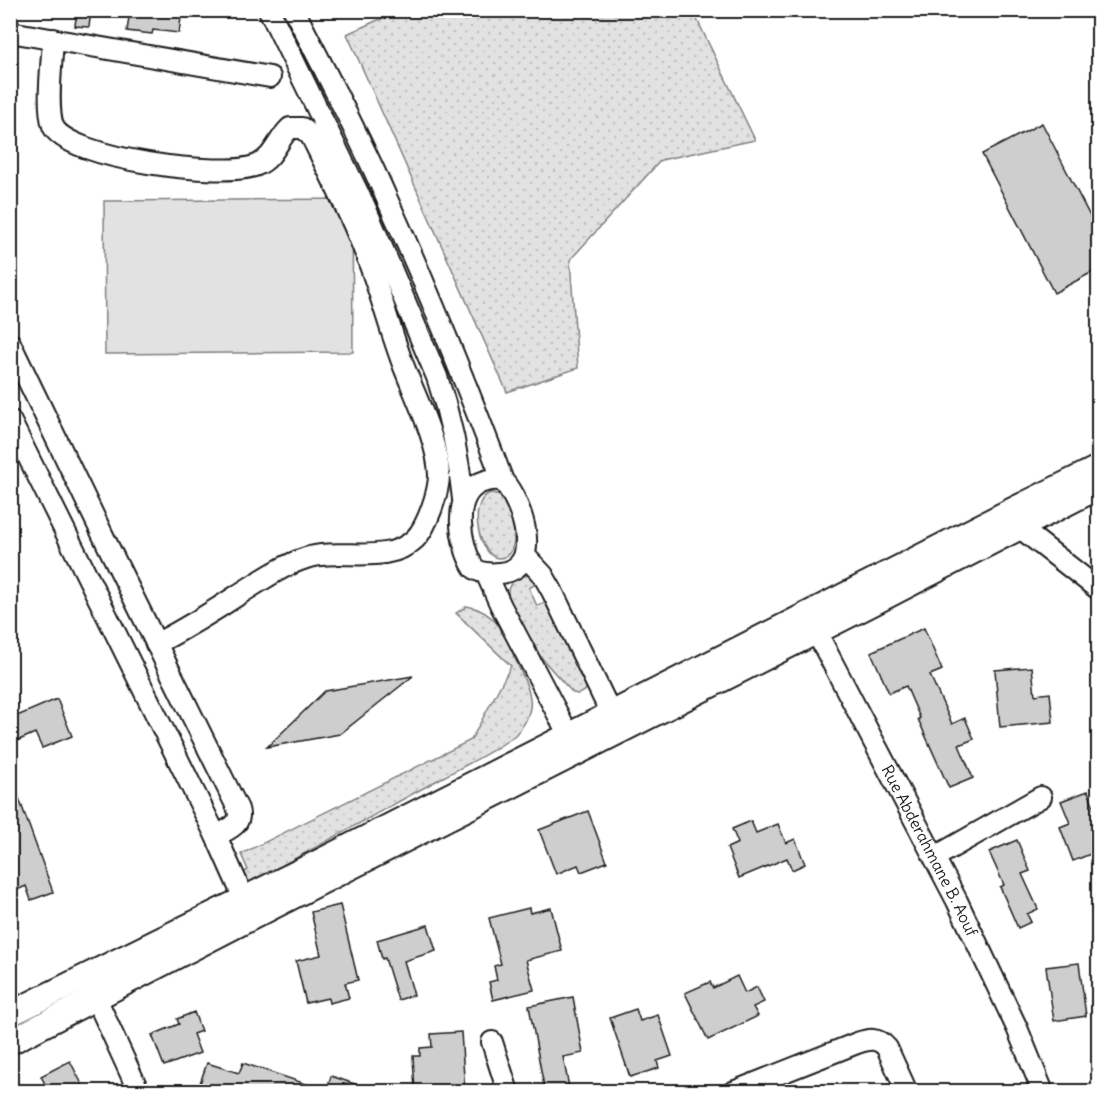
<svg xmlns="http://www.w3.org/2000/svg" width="1109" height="1102" viewBox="0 0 1109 1102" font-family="Delius,sans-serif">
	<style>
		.grass { fill: url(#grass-dots); stroke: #7f7f7f; stroke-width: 1.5 }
		.pitch { fill: #e2e2e2; stroke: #7f7f7f; stroke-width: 1.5 }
		.building { fill: #cecece; stroke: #1c1c1c; stroke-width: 1.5 }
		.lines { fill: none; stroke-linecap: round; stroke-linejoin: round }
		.minor-casing { stroke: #1c1c1c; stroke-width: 24 }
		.tertiary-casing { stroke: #1c1c1c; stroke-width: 28 }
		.minor { stroke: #fff; stroke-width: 20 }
		.tertiary { stroke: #fff; stroke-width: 24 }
		.labels { text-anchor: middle; stroke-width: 4.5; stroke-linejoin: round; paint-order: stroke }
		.street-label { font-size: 16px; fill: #1c1c1c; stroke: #fff }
	</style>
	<defs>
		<pattern id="grass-dots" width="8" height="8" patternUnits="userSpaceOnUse" patternTransform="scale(1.5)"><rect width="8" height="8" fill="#e2e2e2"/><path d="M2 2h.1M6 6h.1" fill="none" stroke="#c1c1c1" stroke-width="1.8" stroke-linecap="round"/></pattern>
	</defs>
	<rect width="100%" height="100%" fill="#fff"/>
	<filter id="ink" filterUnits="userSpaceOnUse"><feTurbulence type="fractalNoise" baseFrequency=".0167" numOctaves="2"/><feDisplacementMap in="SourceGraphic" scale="12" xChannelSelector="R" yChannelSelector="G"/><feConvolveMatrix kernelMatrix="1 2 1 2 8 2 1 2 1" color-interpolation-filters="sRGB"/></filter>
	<g filter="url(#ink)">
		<!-- grass -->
		<g class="grass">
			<path d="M398 11H693L755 140 661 160 570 260 578 368 507 392 347 34Z"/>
			<path d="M490 493C495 493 499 494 503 497 513 508 524 557 499 558 480 558 466 503 490 493Z"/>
			<path d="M532 575 539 582 529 588 537 606 548 601 587 685 585 691 578 694 573 693C559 678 545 663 533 647 528 639 507 599 508 592 508 581 522 575 532 575Z"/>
			<path d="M467 606C494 611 505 632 514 656 520 672 535 695 529 712 527 720 521 729 515 735 495 752 459 768 436 781 373 816 311 850 248 884L243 873 248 870 241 854 471 740 511 666 456 613Z"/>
		</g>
		<!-- pitch -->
		<path class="pitch" d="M352 199 353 352 105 354 104 201Z"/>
		<!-- building -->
		<g class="building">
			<path d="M77 10H91L89 27 75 26Z"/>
			<path d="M130 10H182L179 33 153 30 152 34 127 31Z"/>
			<path d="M1042 123 1098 232V269L1054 293 982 154Z"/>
			<path d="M924 628 942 670 930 675 952 724 965 718 974 739 959 745 973 778 949 788 918 719 920 718 906 686 889 693 871 652Z"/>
			<path d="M1032 667 1035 695 1050 693 1053 722 1000 727 995 670Z"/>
			<path d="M413 676 340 734 267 747 325 691Z"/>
			<path d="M57 699 72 736 42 748 35 733 10 744V719Z"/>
			<path d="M10 779H12L53 892 31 900 26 886 17 890 10 873Z"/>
			<path d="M1088 791 1098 818V851L1073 861 1060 827 1070 823 1061 801Z"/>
			<path d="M588 811 607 862 581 872 578 865 556 874 539 830Z"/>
			<path d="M751 821 756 833 778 824 786 843 795 839 805 864 792 870 787 858 739 878 727 848 738 843 732 829Z"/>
			<path d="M1017 840 1030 871 1022 874 1038 909 1027 914 1031 922 1018 928 1000 887 1004 885 989 852Z"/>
			<path d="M340 905 358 980 345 983 349 998 329 1003 328 998 306 1003 296 961 321 955 311 912Z"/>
			<path d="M529 908 530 913 551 908 562 951 526 960 534 990 493 1000 489 982 497 980 494 966 501 964 489 918Z"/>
			<path d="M428 925 436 951 404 961 414 995 398 1000 385 958 382 959 377 940Z"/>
			<path d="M1079 963 1086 1016 1054 1021 1046 967Z"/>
			<path d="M737 976 745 993 757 987 764 1002 753 1007 758 1016 708 1040 685 993 710 982 713 988Z"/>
			<path d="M573 997 583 1053 563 1057 570 1092H545L529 1006Z"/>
			<path d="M636 1009 640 1021 658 1015 672 1056 657 1061 659 1068 630 1077 610 1018Z"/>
			<path d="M194 1012 201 1031 193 1034 200 1053 164 1066 152 1035 179 1024 177 1019Z"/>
			<path d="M461 1032 465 1092H415L413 1056H420V1048L432 1047 431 1034Z"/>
			<path d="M70 1061 86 1092H49L41 1076Z"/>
			<path d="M207 1063 239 1073 243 1063 321 1089V1092H197Z"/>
			<path d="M331 1076 370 1089V1092H326Z"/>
		</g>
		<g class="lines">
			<defs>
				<g id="minor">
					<path d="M269 10 365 207 437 377C450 416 459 458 463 499"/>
					<path d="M294 10C326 73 359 135 387 199 429 291 467 386 503 481 521 501 546 569 500 573 491 574 481 574 474 568 460 546 451 496 480 483 488 480 495 478 503 481"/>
					<path d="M10 32 270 77"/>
					<path d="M53 39C52 61 46 107 53 126 67 159 226 179 257 165 274 158 278 139 290 128H302L311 136C329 172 348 209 363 247 379 286 389 328 404 367 416 398 438 442 439 475 439 492 427 527 415 539 387 566 340 547 306 558 281 566 259 582 238 595 211 613 184 629 156 644"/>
					<path d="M10 343 110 550 238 809C243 825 228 829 216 836"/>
					<path d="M10 420 216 836 250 912"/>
					<path d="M1013 518 1019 527 1098 589"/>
					<path d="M525 556 543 575 552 591 617 726"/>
					<path d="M486 573 501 606 575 747"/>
					<path id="s1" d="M809 618 957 901 1017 1028 1043 1092"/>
					<path d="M935 857 1041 797"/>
					<path d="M90 985 139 1092"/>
					<path d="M492 1042 508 1092"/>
					<path d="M733 1092 857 1043C869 1039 878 1037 887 1048L907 1092"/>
				</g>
				<g id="tertiary">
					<path d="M10 1014 315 864 1009 512 1098 468"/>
					<path d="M10 1042 301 892 867 606 1098 487"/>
				</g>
			</defs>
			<!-- minor casing -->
			<use href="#minor" class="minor-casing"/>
			<!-- tertiary casing -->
			<use href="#tertiary" class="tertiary-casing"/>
			<!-- minor -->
			<use href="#minor" class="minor"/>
			<!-- tertiary -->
			<use href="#tertiary" class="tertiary"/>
		</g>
	</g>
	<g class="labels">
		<!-- street labels -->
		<g class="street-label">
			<text dy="6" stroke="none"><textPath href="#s1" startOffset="262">Rue Abderahmane B. Aouf</textPath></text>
		</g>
	</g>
	<!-- margin -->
	<rect width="1109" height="1102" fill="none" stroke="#fff" stroke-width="36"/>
	<rect x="18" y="18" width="1073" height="1066" fill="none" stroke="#1c1c1c" stroke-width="2" filter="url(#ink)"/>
</svg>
